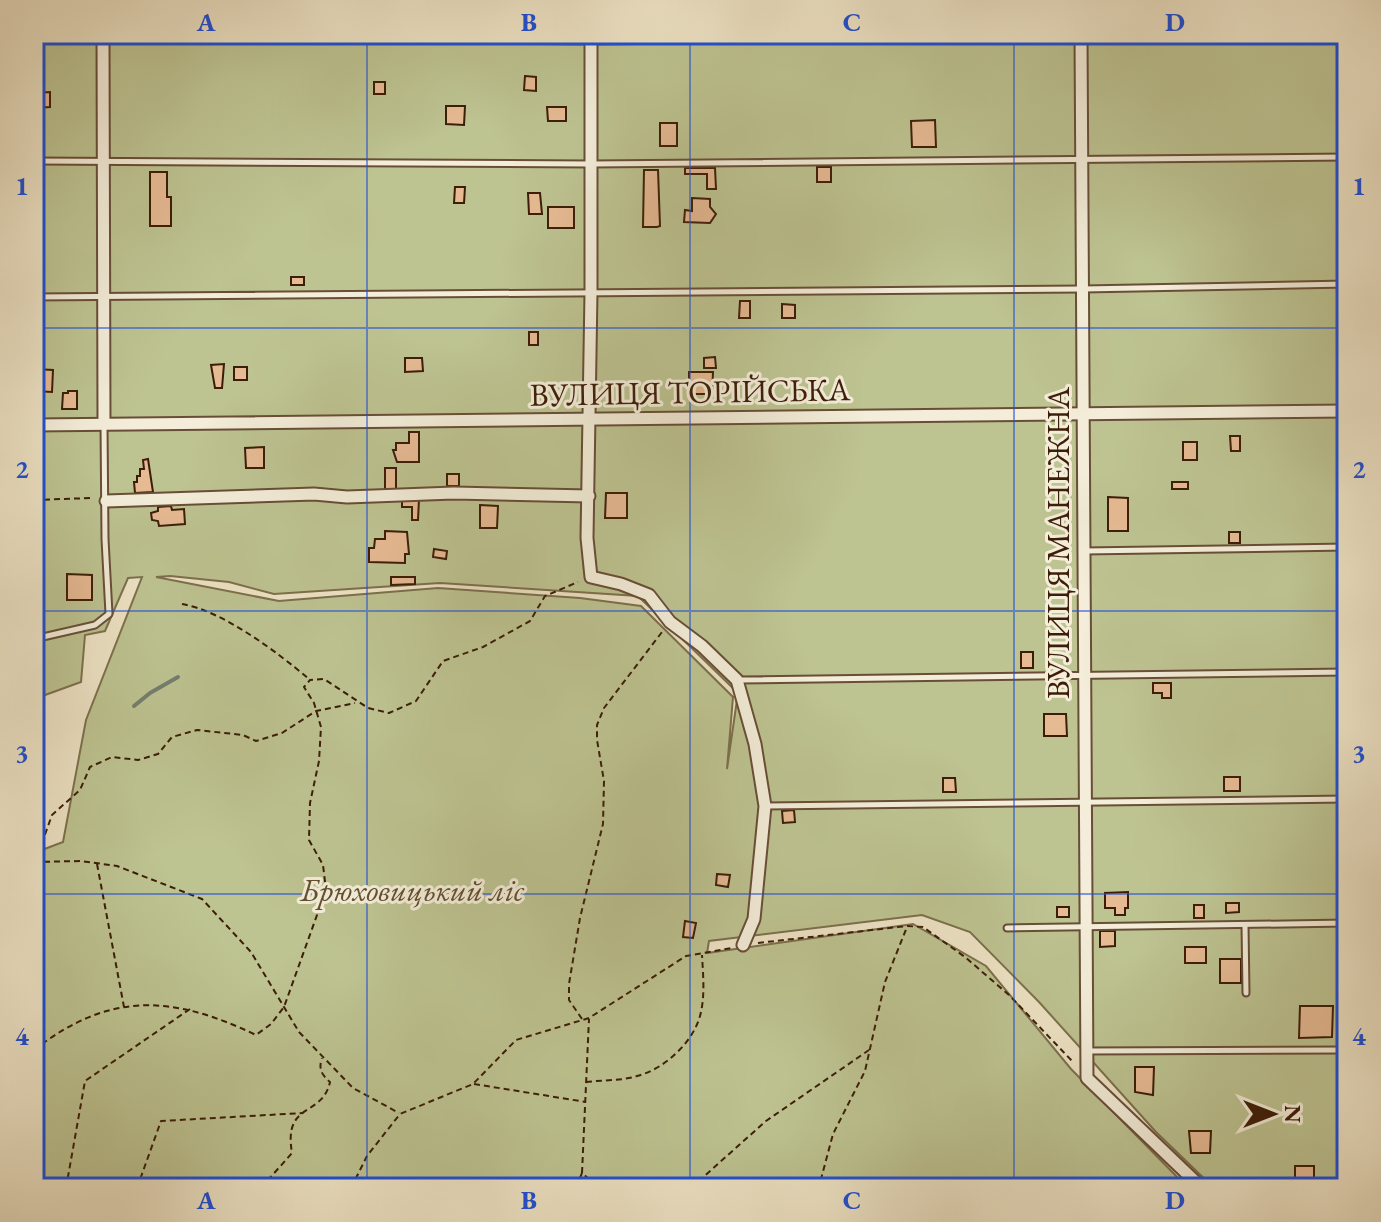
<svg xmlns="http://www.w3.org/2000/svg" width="1381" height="1222" viewBox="0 0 1381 1222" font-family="'EB Garamond',serif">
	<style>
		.green { fill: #bdc391; stroke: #7c704c; stroke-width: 2; fill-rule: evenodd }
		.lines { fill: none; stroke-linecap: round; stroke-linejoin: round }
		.stream { stroke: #747e6f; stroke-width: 4 }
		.building { fill: #e6ba93; stroke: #3c1d08; stroke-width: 2 }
		.lane-casing { stroke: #684e37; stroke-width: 9 }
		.street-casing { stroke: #684e37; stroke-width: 15 }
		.path { stroke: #3c1d08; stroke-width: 2; stroke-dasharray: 6 4; stroke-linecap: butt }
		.lane { stroke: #f3edd9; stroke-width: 5 }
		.street { stroke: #f3edd9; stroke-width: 11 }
		.grid { fill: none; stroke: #1d4ed8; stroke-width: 2; stroke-opacity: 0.55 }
		.labels { text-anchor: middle; stroke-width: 6; stroke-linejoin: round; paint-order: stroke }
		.street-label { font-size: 32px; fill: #3c1d08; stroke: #f3edd9 }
		.park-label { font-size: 32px; font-style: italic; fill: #634f31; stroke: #f3edd9 }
		.neatline { fill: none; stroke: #1d4ed8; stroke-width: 3 }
		.grid-label { font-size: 26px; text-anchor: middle; font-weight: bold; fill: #1d4ed8 }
	</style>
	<rect width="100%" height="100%" fill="#ede3c5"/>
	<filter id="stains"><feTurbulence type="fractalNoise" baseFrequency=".0025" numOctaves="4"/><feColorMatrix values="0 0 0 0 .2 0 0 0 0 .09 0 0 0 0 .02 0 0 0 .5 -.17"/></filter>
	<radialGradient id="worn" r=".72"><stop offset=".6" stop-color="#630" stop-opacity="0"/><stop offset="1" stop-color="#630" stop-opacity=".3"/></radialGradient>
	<!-- green -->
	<path class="green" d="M34 34H1347V1188H1214L1156 1132 1039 1002 970 932 922 915 709 941 707 953 913 924 986 966 1071 1069 1188 1188H34V853L63 842 86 720 142 577 128 578 105 631 85 635 81 682 34 699ZM170 576 229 582 274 594 440 583 638 596 738 693 727 769 733 697 641 606 580 598 438 588 279 601 156 577Z"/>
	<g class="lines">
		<!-- stream -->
		<path class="stream" d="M134 706 150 693 178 677"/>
	</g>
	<!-- building -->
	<g class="building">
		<path d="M525 76 536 77V91L524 90Z"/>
		<rect x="374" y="82" width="11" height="12"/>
		<path d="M50 92V107L34 108V93Z"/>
		<path d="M446 106H465L464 125 446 124Z"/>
		<path d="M547 107H566V121H548Z"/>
		<path d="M935 120 936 147H912L911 121Z"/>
		<rect x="660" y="123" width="17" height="23"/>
		<rect x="817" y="167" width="14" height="15"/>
		<path d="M685 168H715L716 189H707V174H685Z"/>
		<path d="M644 170H658L660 226 657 227H643Z"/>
		<path d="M150 172H167V197H171V226H150Z"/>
		<path d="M455 187H465L464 203H454Z"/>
		<path d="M528 193H540L542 214H529Z"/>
		<path d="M692 198 710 199V207L716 214 710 223 684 222 685 210 692 211Z"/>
		<rect x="548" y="207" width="26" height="21"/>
		<rect x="291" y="277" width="13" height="8"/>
		<path d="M740 301H750V318H739Z"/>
		<path d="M782 304 795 305V318H782Z"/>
		<rect x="529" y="332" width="9" height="13"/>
		<path d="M715 357 716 368H704V358Z"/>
		<path d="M405 358H422L423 371 405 372Z"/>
		<path d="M224 364 222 388H215L211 365Z"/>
		<rect x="234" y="367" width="13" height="13"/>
		<path d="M34 369 53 370 52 392 35 391Z"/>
		<path d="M689 372H713L712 394H689Z"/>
		<path d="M68 391H77V409H62L63 393H68Z"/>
		<path d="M409 432H419V462H397L393 450H396V443H409Z"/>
		<path d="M1230 436H1240V451H1231Z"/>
		<rect x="1183" y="442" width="14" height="18"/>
		<path d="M264 447V468H246L245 448Z"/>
		<path d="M148 459 153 492 135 493 134 482H137V476H140V469H144L143 460Z"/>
		<rect x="385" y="468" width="11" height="21"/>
		<rect x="447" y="474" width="12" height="12"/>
		<rect x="1172" y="482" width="16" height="7"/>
		<path d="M606 493H627V518H605Z"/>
		<path d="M1108 497 1128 498V531H1108Z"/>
		<path d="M402 499H419L418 520H412V507H402Z"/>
		<path d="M480 505 498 506 497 528H480Z"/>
		<path d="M171 506 172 510 184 509 185 524 159 526 158 521 152 520 151 513 158 511V507Z"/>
		<path d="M385 531 407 532 409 554H405V563L369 562V548H374L375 539H385Z"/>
		<rect x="1229" y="532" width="11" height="11"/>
		<path d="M434 549 447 551 446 559 433 557Z"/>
		<path d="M67 574 92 575V600H67Z"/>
		<path d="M391 577H415V584L391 585Z"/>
		<rect x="1021" y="652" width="12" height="16"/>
		<path d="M1153 683H1171V698H1162V693H1153Z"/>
		<path d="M1044 714H1066L1067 736H1044Z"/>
		<rect x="1224" y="777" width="16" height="14"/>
		<path d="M943 778H955L956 792H943Z"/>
		<path d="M794 810 795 822 783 823 782 811Z"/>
		<path d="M717 874 730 875 728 887 716 885Z"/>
		<path d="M1128 892V908H1125V915H1115V908H1105V893Z"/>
		<path d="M1226 903H1239V912L1226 913Z"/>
		<rect x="1194" y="905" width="10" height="13"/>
		<rect x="1057" y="907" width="12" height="10"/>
		<path d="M685 921 696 923 693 938 683 937Z"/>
		<path d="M1100 931H1115V946L1100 947Z"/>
		<rect x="1185" y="947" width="21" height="16"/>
		<rect x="1220" y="959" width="21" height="24"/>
		<path d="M1300 1006H1333L1332 1037 1299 1038Z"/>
		<path d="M1135 1067H1154L1153 1095 1135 1092Z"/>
		<path d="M1189 1131H1211L1210 1153H1191Z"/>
		<rect x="1295" y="1166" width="19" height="18"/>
	</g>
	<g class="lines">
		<defs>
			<g id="lane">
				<path d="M34 36 591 41 1284 34"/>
				<path d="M34 161 591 164 1347 157"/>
				<path d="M34 297 1083 289 1347 284"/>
				<path d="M1084 551 1347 547"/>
				<path d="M34 639 95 625 109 614 105 539 104 425"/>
				<path d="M738 680 1347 672"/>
				<path d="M766 806 1347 799"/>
				<path d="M1245 925 1246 993"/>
				<path d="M1007 928 1347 923"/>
				<path d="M1088 1051 1347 1050"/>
				<path d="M1250 1188 1347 1186"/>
			</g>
			<g id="street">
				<path d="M103 34 104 424"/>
				<path d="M591 34V292L587 538 591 577 621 584 649 595 670 622 702 646 737 680 755 744 765 806 754 919 743 945"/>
				<path d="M1081 34 1087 1078 1202 1188"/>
				<path d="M34 425 1347 411"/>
				<path d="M106 501 314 494 347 497 454 493 589 496"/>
			</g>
		</defs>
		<!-- lane casing -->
		<use href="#lane" class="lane-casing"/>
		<!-- street casing -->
		<use href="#street" class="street-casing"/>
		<!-- path -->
		<g class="path">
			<path d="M34 500 92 498"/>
			<path d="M182 604C223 611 277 652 309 679"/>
			<path d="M34 851 43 840 52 815 80 790 90 767 112 757 138 760 158 754 172 737 197 730 243 735 256 741 282 733 316 711 355 703"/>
			<path d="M34 862 81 861 117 866 202 899 251 952 299 1032 353 1088 399 1113"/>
			<path d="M97 864 124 1007"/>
			<path d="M758 943 907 926 923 927 965 957 1009 995 1073 1062"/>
			<path d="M582 1019 569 1000V984L580 918 603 824 604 781 597 740V725L604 708 662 632"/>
			<path d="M34 1050C110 991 172 995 256 1035L271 1024 284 1007 326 890 323 865 309 840 310 803 319 761 321 727 314 703 304 687 310 680 324 679 368 708 389 713 416 701 443 661 483 647 530 621 545 596 578 582"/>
			<path d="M586 1082C603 1080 621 1081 637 1076 665 1069 695 1041 701 1012 705 994 703 973 702 955"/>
			<path d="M474 1084 586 1102"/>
			<path d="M582 1173 589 1019"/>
			<path d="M355 1181 356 1188"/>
			<path d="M66 1188 85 1081 190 1009"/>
			<path d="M137 1188 161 1121 303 1113"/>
			<path d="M261 1188 292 1153C283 1101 322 1118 330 1082 322 1075 318 1069 322 1058"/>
			<path d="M351 1188 367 1156 400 1114 473 1084 516 1040 589 1018 686 956 732 948"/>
			<path d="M386 1188 407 1181 421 1185V1188"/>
			<path d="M576 1188 582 1173 599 1188"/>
			<path d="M691 1188 766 1121 869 1050"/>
			<path d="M814 1188 821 1179 833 1134 865 1071 885 982 907 927"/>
		</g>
		<!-- lane -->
		<use href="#lane" class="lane"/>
		<!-- street -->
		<use href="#street" class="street"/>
	</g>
	<!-- grid -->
	<path class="grid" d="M367 34V1188M690 34V1188M1014 34V1188M34 328H1347M34 611H1347M34 894H1347"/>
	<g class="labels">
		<!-- street labels -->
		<g class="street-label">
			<text transform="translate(690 392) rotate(-1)" y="11">ВУЛИЦЯ ТОРІЙСЬКА</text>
			<text transform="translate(1058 543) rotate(-90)" y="11">ВУЛИЦЯ МАНЕЖНА</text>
		</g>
		<!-- park labels -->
		<g class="park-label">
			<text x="412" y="901">Брюховицький ліс</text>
		</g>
	</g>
	<!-- margin -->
	<rect width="1381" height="1222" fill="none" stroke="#ede3c5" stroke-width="88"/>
	<!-- north arrow -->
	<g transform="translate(1273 1114) rotate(90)" stroke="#f3edd9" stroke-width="6" paint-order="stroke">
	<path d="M0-6L14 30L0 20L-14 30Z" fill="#3c1d08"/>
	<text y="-12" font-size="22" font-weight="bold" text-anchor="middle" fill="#3c1d08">N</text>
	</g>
	<rect x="44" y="44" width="1293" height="1134" class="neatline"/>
	<g class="grid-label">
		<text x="206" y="31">A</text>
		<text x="529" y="31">B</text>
		<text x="852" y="31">C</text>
		<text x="1175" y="31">D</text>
		<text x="22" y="195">1</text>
		<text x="1359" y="195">1</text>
		<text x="22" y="478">2</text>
		<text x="1359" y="478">2</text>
		<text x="22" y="762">3</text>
		<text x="1359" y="762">3</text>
		<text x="22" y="1045">4</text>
		<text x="1359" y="1045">4</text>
		<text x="206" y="1209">A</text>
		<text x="529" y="1209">B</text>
		<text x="852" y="1209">C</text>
		<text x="1175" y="1209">D</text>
	</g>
	<rect width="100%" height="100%" filter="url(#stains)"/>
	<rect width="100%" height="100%" fill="url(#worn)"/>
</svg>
